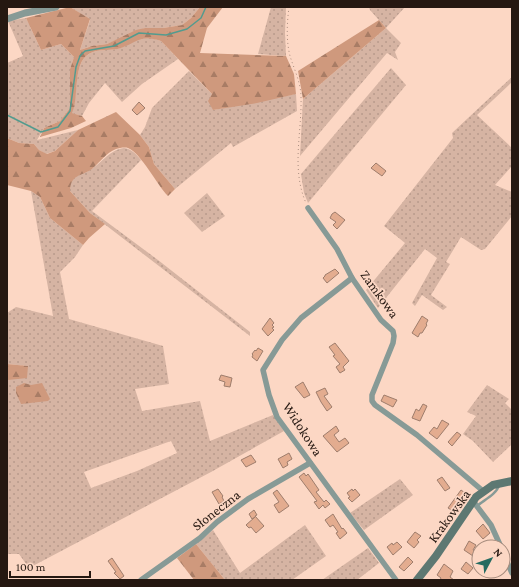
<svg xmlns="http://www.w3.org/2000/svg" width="519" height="587" viewBox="0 0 519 587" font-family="'Crimson Pro',serif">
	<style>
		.grass { fill: url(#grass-dots); fill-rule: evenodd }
		.forest { fill: url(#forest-firs) }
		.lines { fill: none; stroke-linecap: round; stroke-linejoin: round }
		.stream { stroke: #539b8e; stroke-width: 1.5 }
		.building { fill: #e3ac8f; stroke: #9e7d6c }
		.path { stroke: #aa8e80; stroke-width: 1; stroke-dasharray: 1 3; stroke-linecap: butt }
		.service { stroke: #879a96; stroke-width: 2.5 }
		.minor { stroke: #879a96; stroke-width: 5.5 }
		.tertiary { stroke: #879a96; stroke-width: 7 }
		.secondary { stroke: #5d7872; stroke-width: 8 }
		.labels { text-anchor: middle; stroke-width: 3.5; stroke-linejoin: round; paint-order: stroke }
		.street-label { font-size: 14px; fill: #251811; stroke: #fcd7c4 }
	</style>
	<defs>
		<pattern id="grass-dots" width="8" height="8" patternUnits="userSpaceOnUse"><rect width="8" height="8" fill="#d6b4a3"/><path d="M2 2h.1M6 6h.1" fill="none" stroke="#b89a8b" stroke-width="1.8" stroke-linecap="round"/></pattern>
		<pattern id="forest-firs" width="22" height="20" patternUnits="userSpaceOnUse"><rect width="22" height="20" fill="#cf997d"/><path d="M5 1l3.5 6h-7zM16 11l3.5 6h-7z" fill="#a87c65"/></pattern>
	</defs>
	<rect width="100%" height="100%" fill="#fcd7c4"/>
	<!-- grass -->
	<g class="grass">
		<path d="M70 7H200L191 18 182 25 163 28H145L107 44 92 46 80 50 90 20Z"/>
		<path d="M271 7H286L285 33 286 56 258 54Z"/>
		<path d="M369 7H405L386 28 401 43 395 52 398 60 387 53 300 156 303 99 386 28 370 10Z"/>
		<path d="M26 18 41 50 61 44 74 57 70 69V108L60 121 44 128 37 140 78 130 55 151 46 154 39 150 34 144 19 143 7 138V63L23 56 8 21Z"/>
		<path d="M152 38 161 41 178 59 142 84 122 102 105 83 89 103 82 116 71 113C80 96 71 59 93 52 102 49 112 51 120 48 127 46 133 40 140 38 143 38 148 38 152 38Z"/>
		<path d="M391 68 406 85 308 203 304 193 301 174Z"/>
		<path d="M189 71 212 94 213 110 296 94 297 111 233 147 231 143 175 189 154 164 149 147 140 135 145 127 152 108Z"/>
		<path d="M512 77V82L477 115 512 148V166L495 185 512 192V216L485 249 481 250 461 237 446 262 450 264 431 295 447 307 443 310 422 295 415 306 412 303 437 258 425 249 378 308 366 290 405 243 384 226 453 138 452 133Z"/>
		<path d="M124 148C132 149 136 154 141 160L92 211 158 260 250 332V336L90 213 70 191C70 187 70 183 73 179 77 174 85 173 90 170 103 162 109 150 124 148Z"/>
		<path d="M31 191 40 197 50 218 83 245 75 257 60 272 69 319 163 346 169 384 135 389 142 411 200 401 210 441 273 415 284 431 211 472 29 568 19 554H7V382L8 380 28 366 7 364V313L16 307 53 316ZM171 441 177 453 137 471 91 488 84 472Z"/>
		<path d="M207 193 225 216 202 232 184 213Z"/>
		<path d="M487 385 509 399 505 403 512 410V444L493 462 473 441 463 434 476 416 467 412Z"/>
		<path d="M400 479 413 495 364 530 350 513Z"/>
		<path d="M305 525 326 556 292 580H225L196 544 213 530 240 573Z"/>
		<path d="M368 548 379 563 357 580H322Z"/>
	</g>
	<!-- forest -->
	<g class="forest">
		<path d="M70 7 90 19 80 50 92 46 107 44 136 30 145 28H163L182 25 191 18 200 7H223L207 28 200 53 286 56 294 74 296 94 257 103 213 110 208 101 212 94 161 41C140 34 138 42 121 48 112 51 102 49 93 52 71 59 80 96 72 113L82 116 86 121 71 128 40 137 44 128 60 121 70 108V69L74 57 61 44 41 50 26 18Z"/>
		<path d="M379 20 386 28 303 99 298 71Z"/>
		<path d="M116 112 140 135 149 147 154 164 175 189 168 196C157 185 141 153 128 148 125 147 119 148 116 149 106 153 100 162 92 169 80 177 71 174 70 191L90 213 105 224 89 238 83 245 50 218 40 197 31 191 7 185V138L19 143 34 144 39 150 47 154 55 151 78 130Z"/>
		<path d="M7 364 28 366 27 378 8 380 7 382Z"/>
		<path d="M24 383 31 385 42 383 50 399 48 401 21 404 16 393V387Z"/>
		<path d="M196 544 225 580H194L177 558Z"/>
	</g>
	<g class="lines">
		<!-- stream -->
		<path class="stream" d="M7 115 41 132 58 127 70 111 76 67 80 56 85 51 114 46 139 33 166 35 187 29 201 18 206 7"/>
	</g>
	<!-- building -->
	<g class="building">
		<path d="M139 102 145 108 137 115 132 110Z"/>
		<path d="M376 163 386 171 382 176 371 168Z"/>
		<path d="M335 212 345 220 337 229 333 225 336 222 330 218 332 214Z"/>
		<path d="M335 269 339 273 327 283 323 278 325 276V275Z"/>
		<path d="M422 316 428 320 426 324 427 325 422 333H420L418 337 412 333Z"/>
		<path d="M270 318 274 323 272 325 274 327 272 328 274 330 268 336 262 329Z"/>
		<path d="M335 343 349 361 343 367 345 370 340 373 336 367 340 364 333 356 335 355 329 347Z"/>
		<path d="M258 348 263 351 257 361 252 357 253 355 252 354 255 350 256 351Z"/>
		<path d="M221 375 232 378 230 387 224 386 225 382 219 380Z"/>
		<path d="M303 382 310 395 304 398 295 387Z"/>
		<path d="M325 388 328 394 324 396 332 407 327 411 321 402 316 392Z"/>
		<path d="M384 395 397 400 393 407 381 401Z"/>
		<path d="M423 404 427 406 420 421 412 418 416 409 419 411Z"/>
		<path d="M442 420 449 424 437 439 429 433 434 427 437 429Z"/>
		<path d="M336 426 339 431 334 435 339 442 345 438 349 443 337 452 323 436Z"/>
		<path d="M457 432 461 435 452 446 448 442Z"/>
		<path d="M289 453 292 459 287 462 288 465 283 468 278 459Z"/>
		<path d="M251 455 256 462 246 467 241 460Z"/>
		<path d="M304 473 306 476 308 474 319 490 316 492 324 502 326 500 330 504 325 508 323 505 319 509 314 502 317 501 299 477Z"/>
		<path d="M442 477 450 488 445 491 437 480Z"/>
		<path d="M218 489 223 496 222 497 224 501 219 504 212 492Z"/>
		<path d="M352 489 353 491 355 489 360 495 352 502 348 498 350 497 347 493Z"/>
		<path d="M277 490 289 506 279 513 274 505 279 502 273 493Z"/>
		<path d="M461 490 468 495 455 512 448 508Z"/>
		<path d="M254 510 257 515 255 516 264 526 256 533 251 527 249 528 246 525 255 517 252 519 249 514Z"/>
		<path d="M333 514 342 529 343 528 347 533 340 539 336 533 338 532 333 525 330 527 325 520Z"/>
		<path d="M483 524 490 533 483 539 476 531Z"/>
		<path d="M415 532 421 536 417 540 419 542 414 548 407 542Z"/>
		<path d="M469 541 476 545 473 550 479 556V563L473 556 464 550Z"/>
		<path d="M397 542 402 547 393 555 387 547 392 543 393 545Z"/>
		<path d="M408 557 413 562 404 571 399 567Z"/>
		<path d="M112 558 124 576 120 579 114 573 116 572 108 561Z"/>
		<path d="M466 562 473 568 468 574 461 569Z"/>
		<path d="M444 564 453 571 450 577 454 580H440L441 578 437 575Z"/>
	</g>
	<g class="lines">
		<!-- path -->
		<path class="path" d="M289 7C287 23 286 40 290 56 294 69 301 83 301 97 302 133 291 169 306 203"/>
		<!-- service -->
		<path class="service" d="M477 506C484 500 497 494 499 485"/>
		<!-- minor -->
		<g class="minor">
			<path d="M308 208 337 249 352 278 381 320 393 331 394 336 393 343 372 395V401L375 405 417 435 483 491"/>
			<path d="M352 278 301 318 282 340 263 370 269 395 277 417 396 580"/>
			<path d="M473 501 491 525 501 547"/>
			<path d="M503 553 512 573"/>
			<path d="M141 580 200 538 217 522 248 499 310 463"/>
		</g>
		<!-- tertiary -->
		<path class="tertiary" d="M7 19 25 13 56 7"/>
		<!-- secondary -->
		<path class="secondary" d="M417 580 436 556 476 497 493 485 512 481"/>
	</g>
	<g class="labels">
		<!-- street labels -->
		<g class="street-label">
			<text transform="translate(380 294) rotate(54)" y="5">Zamkowa</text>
			<text transform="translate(303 429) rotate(57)" y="5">Widokowa</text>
			<text transform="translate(216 510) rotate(-38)" y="5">Słoneczna</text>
			<text transform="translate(449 516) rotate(-54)" y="5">Krakowska</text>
		</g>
	</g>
	<!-- border -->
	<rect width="519" height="587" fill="none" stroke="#251811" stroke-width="16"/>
	<!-- north arrow -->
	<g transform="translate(491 559) rotate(49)"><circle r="19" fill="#fcd7c4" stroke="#a68b7c"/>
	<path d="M0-3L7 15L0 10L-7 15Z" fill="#256b60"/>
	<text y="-6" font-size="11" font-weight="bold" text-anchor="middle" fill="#251811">N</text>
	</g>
	<!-- scale -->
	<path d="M10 571v6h80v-6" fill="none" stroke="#251811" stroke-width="2"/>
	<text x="16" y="571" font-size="12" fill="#251811" stroke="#fcd7c4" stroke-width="3" paint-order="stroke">100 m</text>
</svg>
